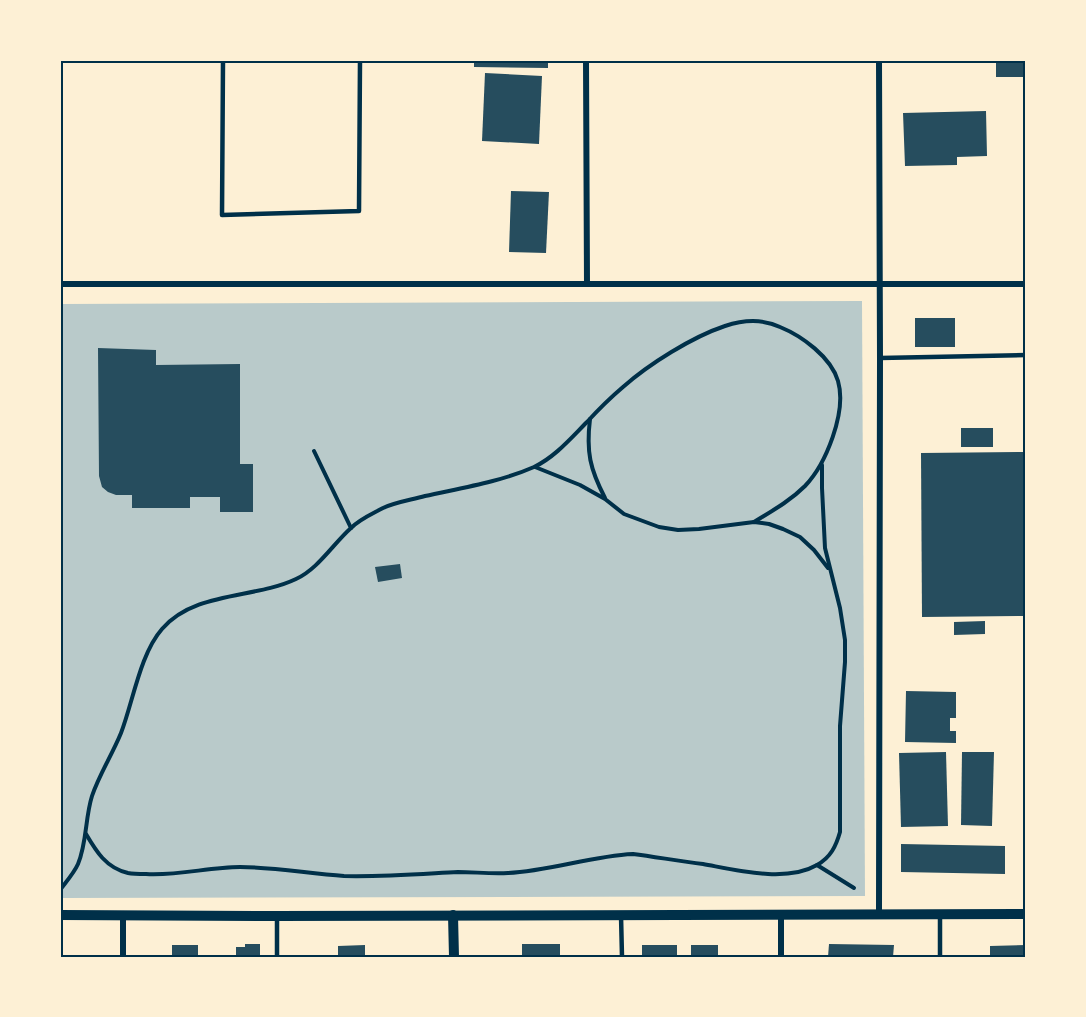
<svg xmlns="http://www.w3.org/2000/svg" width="1086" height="1017" viewBox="0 0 1086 1017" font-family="'Times New Roman',serif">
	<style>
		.green { fill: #b9caca }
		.building { fill: #264d5e }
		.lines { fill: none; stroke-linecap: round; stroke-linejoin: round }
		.path { stroke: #003049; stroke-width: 4 }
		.service { stroke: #003049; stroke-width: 4.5 }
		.minor { stroke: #003049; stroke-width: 6 }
		.tertiary { stroke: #003049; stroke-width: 10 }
		.neatline { fill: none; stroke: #003049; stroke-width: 2 }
	</style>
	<rect width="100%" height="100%" fill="#fdf0d5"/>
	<!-- green -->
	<path class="green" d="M862 301 865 896 60 898V304Z"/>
	<!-- building -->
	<g class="building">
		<path d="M474 60H548V68L474 67Z"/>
		<rect x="996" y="60" width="30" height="17"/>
		<path d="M485 73 542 76 539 144 482 141Z"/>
		<path d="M986 111 987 156 957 157V165L905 166 903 113Z"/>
		<path d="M511 191 549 192 546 253 509 252Z"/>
		<rect x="915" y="318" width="40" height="29"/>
		<path d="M98 348 156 350V365L240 364V464H253V512H220V497H190V508H132V495H116L108 492 102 487 99 476Z"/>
		<rect x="961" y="428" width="32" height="19"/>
		<path d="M1026 452V616L922 617 921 453Z"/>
		<path d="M400 564 402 578 378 582 375 567Z"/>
		<path d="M985 621V634L954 635V622Z"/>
		<path d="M906 691 956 692V718H950V731H956V743L905 742Z"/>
		<path d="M946 752 948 826 901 827 899 753Z"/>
		<path d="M962 752H994L992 826 961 825Z"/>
		<path d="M901 844 1005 846V874L901 872Z"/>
		<path d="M245 944H260V957H236V947H245Z"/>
		<rect x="522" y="944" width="38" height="13"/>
		<path d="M829 944 894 945 893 957H828Z"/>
		<rect x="172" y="945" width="26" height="12"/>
		<path d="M365 945V957H338V946Z"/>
		<rect x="642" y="945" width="35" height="12"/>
		<rect x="691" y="945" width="27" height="12"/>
		<path d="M1026 945V957H990V946Z"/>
	</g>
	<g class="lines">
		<!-- path -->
		<g class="path">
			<path d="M590 419C586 452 590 469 605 498"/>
			<path d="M314 451 351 528"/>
			<path d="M535 467 580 485 605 499 624 514 659 527 678 530 699 529 754 522 769 524 783 529 800 537 814 550 828 568"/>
			<path d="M86 834C96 851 106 868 128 873 133 874 140 874 146 874 178 876 209 867 240 867 275 867 310 874 344 876 382 877 420 874 458 872 474 872 491 874 508 873 550 871 591 856 633 854 656 857 679 861 703 864 736 870 786 883 817 865 831 857 836 846 840 832V726L845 662V640L840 608 825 548 822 488V465"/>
			<path d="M817 865 854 888"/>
			<path d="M60 890C66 882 74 873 78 864 87 843 85 818 92 796 99 775 112 755 121 733 133 702 140 654 162 629 195 591 254 599 296 579 318 569 333 544 351 528 360 519 372 514 383 508 396 502 411 500 425 496 461 488 500 482 534 467 555 457 571 438 587 422 598 410 610 398 623 387 649 364 692 337 725 326 743 320 763 319 780 327 802 336 831 357 838 381 847 412 826 464 805 486 790 501 772 511 754 522"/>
		</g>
		<!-- service -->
		<g class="service">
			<path d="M223 60 222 215 359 211 360 60"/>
			<path d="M880 358 1026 355"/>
			<path d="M621 915 622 957"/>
			<path d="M940 915V957"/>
			<path d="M277 918V957"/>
		</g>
		<!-- minor -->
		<g class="minor">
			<path d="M586 60 587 284"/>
			<path d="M879 60 880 358 879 914"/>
			<path d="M60 284H1026"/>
			<path d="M781 914V957"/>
			<path d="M123 915V957"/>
		</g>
		<!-- tertiary -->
		<g class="tertiary">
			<path d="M60 915 277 916 1026 914"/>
			<path d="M453 915 454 957"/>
		</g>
	</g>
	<!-- border -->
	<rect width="1086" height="1017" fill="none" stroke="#fdf0d5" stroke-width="123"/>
	<rect x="62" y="62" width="962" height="894" class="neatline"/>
</svg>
